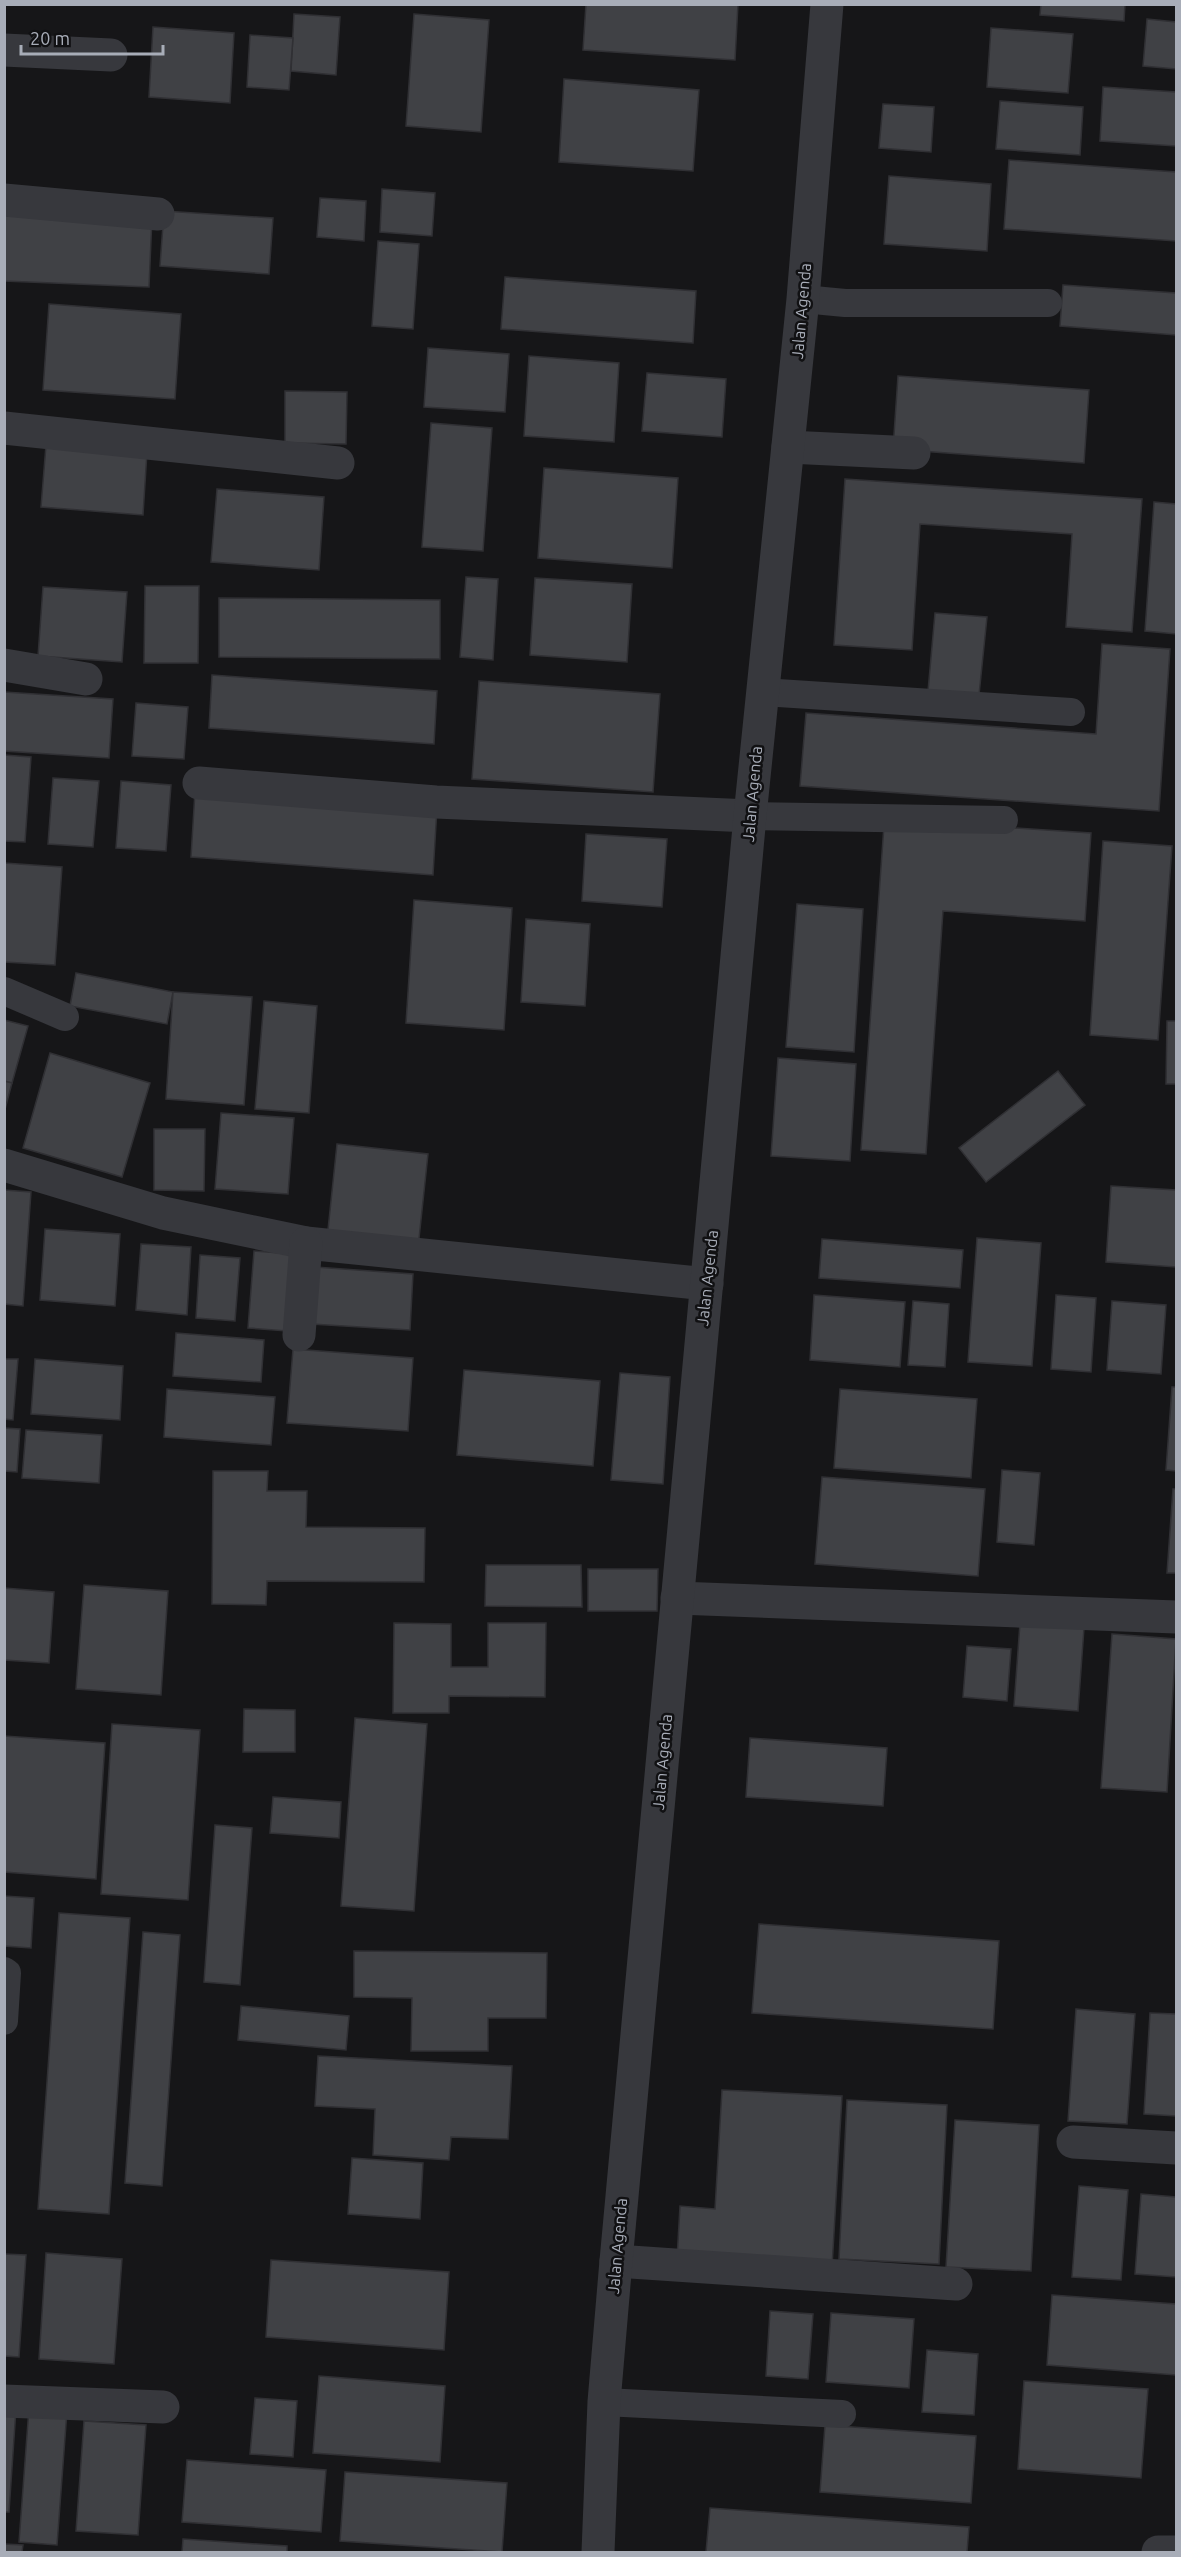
<svg xmlns="http://www.w3.org/2000/svg" width="1181" height="2557" viewBox="0 0 1181 2557" font-family="Ubuntu,sans-serif">
	<style>
		.building { fill: #404145; stroke: #303034; stroke-width: 1.5 }
		.lines { fill: none; stroke-linecap: round; stroke-linejoin: round }
		.service { stroke: #37383d; stroke-width: 28 }
		.minor { stroke: #37383d; stroke-width: 33 }
		.labels { text-anchor: middle; stroke-width: 5; stroke-linejoin: round; paint-order: stroke }
		.street-label { font-size: 16px; fill: #a8adb8; stroke: #111113 }
	</style>
	<rect width="100%" height="100%" fill="#161618"/>
	<!-- building -->
	<g class="building">
		<path d="M586 4H738L735 60 583 50Z"/>
		<path d="M1041 4H1125L1124 21 1040 15Z"/>
		<path d="M294 14 340 17 336 75 291 71Z"/>
		<path d="M414 14 489 20 481 132 406 126Z"/>
		<path d="M1147 19 1176 22V69L1143 66Z"/>
		<path d="M153 27 234 33 230 103 149 97Z"/>
		<path d="M991 28 1073 34 1068 93 987 87Z"/>
		<path d="M250 35 293 38 289 90 247 87Z"/>
		<path d="M564 79 699 90 693 171 559 162Z"/>
		<path d="M1103 87 1176 92V146L1100 141Z"/>
		<path d="M1000 101 1083 107 1080 155 996 149Z"/>
		<path d="M883 104 934 107 931 152 879 148Z"/>
		<path d="M1009 160 1176 172V241L1004 229Z"/>
		<path d="M889 176 991 184 987 251 884 244Z"/>
		<path d="M382 189 435 193 432 236 380 232Z"/>
		<path d="M320 198 366 201 364 241 317 237Z"/>
		<path d="M4 209 152 217 149 287 4 281Z"/>
		<path d="M164 211 273 218 269 274 160 266Z"/>
		<path d="M378 241 419 244 413 329 372 326Z"/>
		<path d="M505 277 696 291 693 343 501 329Z"/>
		<path d="M1063 285 1176 293V335L1060 326Z"/>
		<path d="M49 304 181 314 175 399 43 390Z"/>
		<path d="M428 348 509 354 505 412 424 407Z"/>
		<path d="M529 356 619 363 614 442 524 436Z"/>
		<path d="M647 373 726 379 722 437 642 431Z"/>
		<path d="M898 376 1089 390 1084 463 893 449Z"/>
		<path d="M285 391 347 392 346 444 285 443Z"/>
		<path d="M431 423 492 428 483 551 422 547Z"/>
		<path d="M46 445 147 452 143 515 41 507Z"/>
		<path d="M544 468 678 478 672 568 538 558Z"/>
		<path d="M845 479 1142 499 1132 632 1066 627 1072 534 920 524 912 650 834 645Z"/>
		<path d="M217 489 324 497 319 570 211 562Z"/>
		<path d="M1154 502 1176 504V634L1145 631Z"/>
		<path d="M466 577 498 579 493 660 460 657Z"/>
		<path d="M535 578 632 584 627 662 530 655Z"/>
		<path d="M145 586H199L198 663H144Z"/>
		<path d="M43 587 127 592 122 662 38 656Z"/>
		<path d="M219 598 440 600V659L219 657Z"/>
		<path d="M935 613 987 617 979 695 928 691Z"/>
		<path d="M1102 644 1170 649 1159 811 800 786 806 713 1096 734Z"/>
		<path d="M212 675 437 691 434 744 209 728Z"/>
		<path d="M479 681 660 694 653 792 472 779Z"/>
		<path d="M4 692 113 699 109 758 4 751Z"/>
		<path d="M136 703 188 707 184 759 132 756Z"/>
		<path d="M4 755 31 757 25 842 4 841Z"/>
		<path d="M53 778 99 781 93 847 48 844Z"/>
		<path d="M121 781 171 785 166 851 116 848Z"/>
		<path d="M195 791 437 808 433 875 191 857Z"/>
		<path d="M923 822 1091 833 1085 921 943 911 926 1154 861 1150 884 825Z"/>
		<path d="M586 834 667 839 662 907 582 901Z"/>
		<path d="M1103 841 1172 846 1158 1040 1090 1035Z"/>
		<path d="M4 863 62 867 55 965 4 962Z"/>
		<path d="M414 900 512 908 504 1030 406 1023Z"/>
		<path d="M797 904 863 909 854 1052 786 1047Z"/>
		<path d="M526 919 590 924 585 1006 521 1002Z"/>
		<path d="M76 973 173 992 167 1024 70 1006Z"/>
		<path d="M173 992 252 997 244 1105 166 1099Z"/>
		<path d="M264 1001 317 1006 309 1113 255 1109Z"/>
		<path d="M4 1020 28 1026 12 1083 4 1081Z"/>
		<path d="M1167 1021H1176V1084H1166Z"/>
		<path d="M50 1053 150 1083 122 1177 23 1148Z"/>
		<path d="M778 1058 856 1064 850 1161 771 1156Z"/>
		<path d="M1058 1071 1085 1105 986 1182 959 1148Z"/>
		<path d="M4 1081 12 1083 4 1113Z"/>
		<path d="M221 1113 294 1118 288 1194 215 1189Z"/>
		<path d="M154 1129H205L204 1191 154 1190Z"/>
		<path d="M337 1144 428 1154 418 1248 327 1239Z"/>
		<path d="M1111 1186 1176 1190V1267L1106 1262Z"/>
		<path d="M4 1190 31 1192 23 1306 4 1304Z"/>
		<path d="M45 1229 120 1234 115 1306 40 1300Z"/>
		<path d="M977 1238 1041 1243 1032 1366 968 1362Z"/>
		<path d="M822 1239 963 1250 960 1288 819 1278Z"/>
		<path d="M141 1244 191 1247 187 1315 136 1310Z"/>
		<path d="M254 1251 293 1254 287 1331 248 1328Z"/>
		<path d="M200 1255 240 1258 235 1321 196 1318Z"/>
		<path d="M315 1267 413 1274 410 1330 311 1324Z"/>
		<path d="M814 1295 905 1302 900 1367 810 1360Z"/>
		<path d="M1056 1295 1096 1298 1091 1372 1051 1369Z"/>
		<path d="M913 1301 949 1304 945 1367 908 1365Z"/>
		<path d="M1112 1301 1166 1305 1161 1374 1107 1370Z"/>
		<path d="M176 1333 264 1340 261 1382 173 1376Z"/>
		<path d="M293 1349 413 1358 408 1431 287 1423Z"/>
		<path d="M4 1359H18L13 1420 4 1419Z"/>
		<path d="M35 1359 123 1366 120 1420 31 1414Z"/>
		<path d="M464 1370 600 1381 593 1466 457 1455Z"/>
		<path d="M620 1373 670 1377 663 1484 611 1480Z"/>
		<path d="M1172 1387H1176V1471L1166 1470Z"/>
		<path d="M167 1389 275 1397 271 1445 164 1437Z"/>
		<path d="M840 1389 977 1399 971 1478 834 1468Z"/>
		<path d="M4 1428 20 1429 17 1472 4 1471Z"/>
		<path d="M26 1430 102 1435 99 1483 22 1478Z"/>
		<path d="M1002 1470 1040 1473 1034 1545 997 1542Z"/>
		<path d="M213 1471H268L267 1491H307L306 1527 425 1528 424 1582 267 1581 266 1605 212 1604Z"/>
		<path d="M822 1477 985 1489 978 1576 815 1564Z"/>
		<path d="M1173 1489H1176V1573H1167Z"/>
		<path d="M486 1565H581L582 1607 485 1606Z"/>
		<path d="M588 1569H658L657 1611H588Z"/>
		<path d="M84 1585 168 1591 161 1695 76 1689Z"/>
		<path d="M4 1588 54 1592 49 1663 4 1660Z"/>
		<path d="M394 1623 451 1624V1667H488V1623H546L545 1697 449 1696V1713H393Z"/>
		<path d="M1020 1623 1084 1628 1078 1711 1014 1706Z"/>
		<path d="M1112 1634 1176 1639 1167 1792 1101 1788Z"/>
		<path d="M967 1646 1011 1649 1007 1701 963 1697Z"/>
		<path d="M244 1709 295 1710V1752H243Z"/>
		<path d="M355 1718 427 1724 414 1911 341 1906Z"/>
		<path d="M112 1724 200 1730 188 1900 101 1894Z"/>
		<path d="M4 1736 105 1743 96 1879 4 1872Z"/>
		<path d="M750 1738 887 1748 883 1806 746 1797Z"/>
		<path d="M273 1797 341 1802 339 1838 270 1833Z"/>
		<path d="M215 1825 252 1828 240 1985 204 1982Z"/>
		<path d="M4 1896 34 1898 31 1948 4 1946Z"/>
		<path d="M59 1913 130 1918 109 2214 38 2209Z"/>
		<path d="M759 1924 999 1941 993 2029 752 2013Z"/>
		<path d="M143 1932 180 1935 162 2186 125 2183Z"/>
		<path d="M354 1951 547 1953 546 2018H488V2051H411L412 1998 354 1997Z"/>
		<path d="M241 2006 349 2016 346 2050 238 2040Z"/>
		<path d="M1076 2009 1135 2014 1127 2124 1068 2121Z"/>
		<path d="M1150 2013 1176 2014V2116L1144 2114Z"/>
		<path d="M318 2056 512 2066 508 2139 451 2137 449 2160 373 2155 375 2109 315 2106Z"/>
		<path d="M722 2090 842 2096 832 2267 677 2259 680 2206 715 2209Z"/>
		<path d="M847 2100 947 2105 939 2264 839 2259Z"/>
		<path d="M955 2120 1039 2125 1031 2271 946 2267Z"/>
		<path d="M352 2158 423 2163 420 2219 348 2214Z"/>
		<path d="M1079 2186 1128 2190 1121 2280 1072 2277Z"/>
		<path d="M1141 2194 1176 2197V2277L1135 2274Z"/>
		<path d="M46 2253 122 2259 114 2364 39 2359Z"/>
		<path d="M4 2254 26 2255 19 2357 4 2356Z"/>
		<path d="M271 2260 449 2272 444 2350 266 2337Z"/>
		<path d="M1052 2295 1176 2304V2375L1047 2365Z"/>
		<path d="M770 2311 813 2314 808 2379 766 2376Z"/>
		<path d="M831 2313 914 2319 909 2388 826 2382Z"/>
		<path d="M927 2350 978 2354 974 2415 922 2412Z"/>
		<path d="M319 2376 445 2386 440 2462 313 2453Z"/>
		<path d="M1024 2381 1148 2389 1141 2478 1018 2469Z"/>
		<path d="M255 2398 297 2401 293 2457 250 2454Z"/>
		<path d="M4 2408 16 2409 9 2512H4Z"/>
		<path d="M29 2408 67 2411 57 2545 19 2542Z"/>
		<path d="M84 2421 146 2425 138 2535 76 2531Z"/>
		<path d="M825 2425 976 2436 971 2503 820 2492Z"/>
		<path d="M187 2460 326 2470 321 2532 182 2522Z"/>
		<path d="M345 2472 507 2483 502 2552 340 2541Z"/>
		<path d="M710 2508 969 2527 967 2552H706Z"/>
		<path d="M183 2539 287 2546V2552H182Z"/>
		<path d="M4 2544 23 2545 22 2552H4Z"/>
	</g>
	<g class="lines">
		<!-- service -->
		<g class="service">
			<path d="M803 299 845 303H1048"/>
			<path d="M762 692 1071 712"/>
			<path d="M750 816 1004 820"/>
			<path d="M4 991 65 1017"/>
			<path d="M4 1971 7 1973 4 2021"/>
			<path d="M604 2402 842 2414"/>
		</g>
		<!-- minor -->
		<g class="minor">
			<path d="M4 50 111 55"/>
			<path d="M4 200 158 214"/>
			<path d="M4 428 338 463"/>
			<path d="M788 447 914 453"/>
			<path d="M4 665 86 679"/>
			<path d="M199 783 436 802 750 816"/>
			<path d="M4 1165 163 1213 306 1243 707 1284"/>
			<path d="M299 1335 306 1243"/>
			<path d="M677 1598 1176 1617"/>
			<path d="M1073 2142 1176 2148"/>
			<path d="M616 2261 956 2284"/>
			<path d="M4 2401 163 2407"/>
			<path d="M598 2552 604 2402 616 2261 750 816 803 299 827 4"/>
			<path d="M1158 2552H1176"/>
		</g>
	</g>
	<g class="labels">
		<!-- street labels -->
		<g class="street-label">
			<text transform="translate(801 311) rotate(-85)" y="6">Jalan Agenda</text>
			<text transform="translate(752 794) rotate(-85)" y="6">Jalan Agenda</text>
			<text transform="translate(707 1278) rotate(-84)" y="6">Jalan Agenda</text>
			<text transform="translate(662 1762) rotate(-85)" y="6">Jalan Agenda</text>
			<text transform="translate(617 2246) rotate(-85)" y="6">Jalan Agenda</text>
		</g>
	</g>
	<!-- border -->
	<rect width="1181" height="2557" fill="none" stroke="#a8adb8" stroke-width="12"/>
	<!-- scale -->
	<path d="M21 45v9h142v-9" fill="none" stroke="#a8adb8" stroke-width="3"/>
	<text x="30" y="45" font-size="18" fill="#a8adb8" stroke="#111113" stroke-width="4.5" paint-order="stroke">20 m</text>
</svg>
